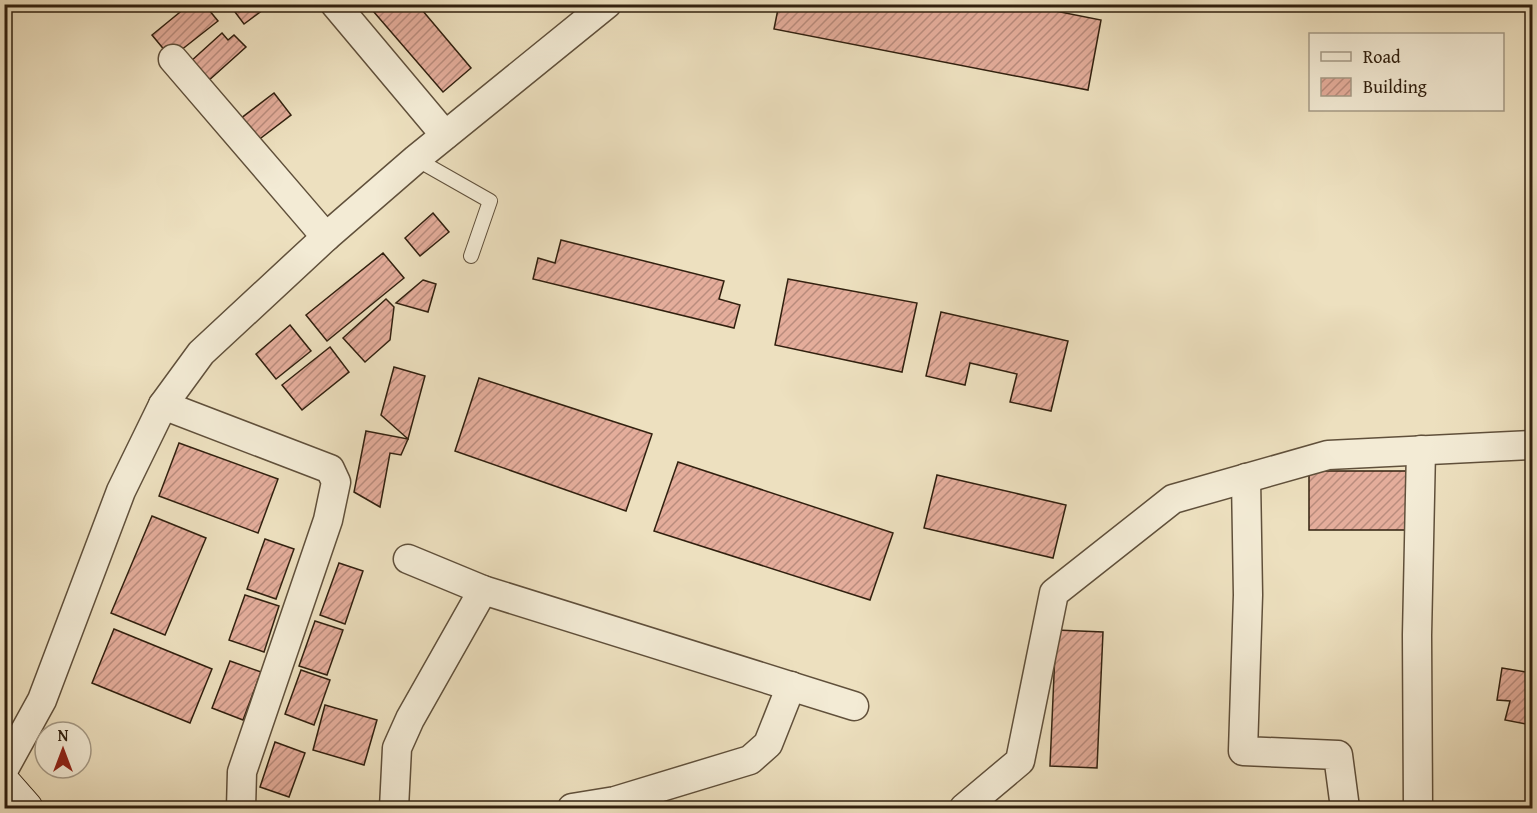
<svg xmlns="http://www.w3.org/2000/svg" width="1537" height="813" viewBox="0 0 1537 813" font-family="'Gentium Book Plus',serif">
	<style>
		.building { fill: url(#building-hatch); stroke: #31200f; stroke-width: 1.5 }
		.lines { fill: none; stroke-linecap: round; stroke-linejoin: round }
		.lane-casing { stroke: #60503b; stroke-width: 16 }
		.street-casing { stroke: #60503b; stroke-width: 31 }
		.secondary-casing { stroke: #31200f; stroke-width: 35 }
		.lane { stroke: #f3ebd5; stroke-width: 14 }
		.street { stroke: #f3ebd5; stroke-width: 28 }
		.secondary { stroke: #f3ebd5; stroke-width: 33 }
	</style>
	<defs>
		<pattern id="building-hatch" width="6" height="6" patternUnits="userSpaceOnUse" patternTransform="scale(1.5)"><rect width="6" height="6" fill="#e4ad9b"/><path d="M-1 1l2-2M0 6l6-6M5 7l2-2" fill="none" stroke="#b98c7d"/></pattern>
	</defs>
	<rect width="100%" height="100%" fill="#ede0bf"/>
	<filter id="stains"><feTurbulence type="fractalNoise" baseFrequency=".00333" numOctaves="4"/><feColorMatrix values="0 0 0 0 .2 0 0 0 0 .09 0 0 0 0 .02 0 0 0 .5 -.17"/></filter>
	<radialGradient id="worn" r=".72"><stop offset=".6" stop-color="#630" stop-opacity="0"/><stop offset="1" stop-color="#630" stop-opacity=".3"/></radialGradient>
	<!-- building -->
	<g class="building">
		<path d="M161 4H173L166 10Z"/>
		<path d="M190 4H204L218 21 171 58 152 35Z"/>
		<path d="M229 4H271L244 24Z"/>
		<path d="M367 4H417L471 68 443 92Z"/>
		<path d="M779 4H1020L1101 20 1088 90 774 29Z"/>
		<path d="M222 33 228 40 234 35 246 47 207 82 190 62Z"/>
		<path d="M274 93 291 115 257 141 240 119Z"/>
		<path d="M433 213 449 232 420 256 405 238Z"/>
		<path d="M561 240 724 281 719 299 740 305 734 328 533 279 538 258 555 263Z"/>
		<path d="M383 253 404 278 327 341 306 315Z"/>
		<path d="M788 279 917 303 902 372 775 345Z"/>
		<path d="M423 280 436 284 428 312 396 303Z"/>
		<path d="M386 299 394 307 390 340 365 362 343 338Z"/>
		<path d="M941 312 1068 341 1051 411 1010 402 1017 374 970 363 965 385 926 376Z"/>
		<path d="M290 325 311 351 276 379 256 354Z"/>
		<path d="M330 347 349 372 302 410 282 385Z"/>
		<path d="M394 367 425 376 408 439 381 415Z"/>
		<path d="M479 378 652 434 626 511 455 451Z"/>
		<path d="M366 431 408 439 401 455 390 453 380 507 354 492Z"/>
		<path d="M179 443 278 479 258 533 159 496Z"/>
		<path d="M678 462 893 533 870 600 654 531Z"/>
		<rect x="1309" y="471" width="98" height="59"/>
		<path d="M937 475 1066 505 1053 558 924 528Z"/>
		<path d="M152 516 206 538 165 635 111 613Z"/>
		<path d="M265 539 294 549 276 599 247 589Z"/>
		<path d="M339 563 363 571 345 624 320 615Z"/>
		<path d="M245 595 279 606 264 652 229 640Z"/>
		<path d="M315 621 343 630 327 675 299 666Z"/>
		<path d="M114 629 212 669 190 723 92 683Z"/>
		<path d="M1056 630 1103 632 1097 768 1050 766Z"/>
		<path d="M230 661 261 672 243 720 212 708Z"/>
		<path d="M1502 668 1532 673V725L1505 720 1510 701 1497 700Z"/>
		<path d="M301 670 330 680 314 725 285 714Z"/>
		<path d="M325 705 377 720 364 765 313 750Z"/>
		<path d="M275 742 305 753 289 797 260 787Z"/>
	</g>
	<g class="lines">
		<defs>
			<path id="lane" d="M416 159 490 201 471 256"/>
			<g id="street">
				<path d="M335 4 445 135"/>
				<path d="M173 59 326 237"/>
				<path d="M163 405 330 469 336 482 328 520 242 772 241 808"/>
				<path d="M1246 478 1248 595 1243 751 1338 755 1345 808"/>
				<path d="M408 559 483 590 854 706"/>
				<path d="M4 769 42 700 121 491 163 405 201 353 326 237 416 159 607 4"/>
				<path d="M394 808 397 748 410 719 483 590"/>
				<path d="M572 808 615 801 750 760 768 744 791 686"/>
				<path d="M964 808 1020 761 1054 593 1173 499 1328 455 1532 445"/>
				<path d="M1418 808 1417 635 1421 450"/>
			</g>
			<path id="secondary" d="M4 783 26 808"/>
		</defs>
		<!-- lane casing -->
		<use href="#lane" class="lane-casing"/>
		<!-- street casing -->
		<use href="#street" class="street-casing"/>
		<!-- secondary casing -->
		<use href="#secondary" class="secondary-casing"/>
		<!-- lane -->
		<use href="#lane" class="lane"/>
		<!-- street -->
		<use href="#street" class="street"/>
		<!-- secondary -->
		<use href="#secondary" class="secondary"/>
	</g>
	<!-- margin -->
	<rect width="1537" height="813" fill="none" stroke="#ede0bf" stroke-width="24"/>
	<rect x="6" y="6" width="1525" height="801" fill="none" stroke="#31200f" stroke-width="3"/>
	<rect x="12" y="12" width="1513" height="789" fill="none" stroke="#31200f" stroke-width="1.5"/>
	<!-- legend -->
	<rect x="1309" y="33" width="195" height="78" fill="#f3ebd5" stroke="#a59a86" stroke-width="1.5"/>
	<rect x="1321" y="52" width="30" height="9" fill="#f3ebd5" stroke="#a59a86" stroke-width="1.5"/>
	<text x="1363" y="63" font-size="18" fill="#31200f">Road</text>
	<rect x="1321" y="78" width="30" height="18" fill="url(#building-hatch)" stroke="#a59a86" stroke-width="1.5"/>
	<text x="1363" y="93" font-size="18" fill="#31200f">Building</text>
	<!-- north arrow -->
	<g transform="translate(63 750)"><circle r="28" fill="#f3ebd5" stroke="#a59a86" stroke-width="1.5"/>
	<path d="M0-4.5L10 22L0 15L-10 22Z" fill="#8f2418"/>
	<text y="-9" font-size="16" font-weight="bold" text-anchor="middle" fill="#31200f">N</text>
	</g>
	<rect width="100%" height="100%" filter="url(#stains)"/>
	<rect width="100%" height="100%" fill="url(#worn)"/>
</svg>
